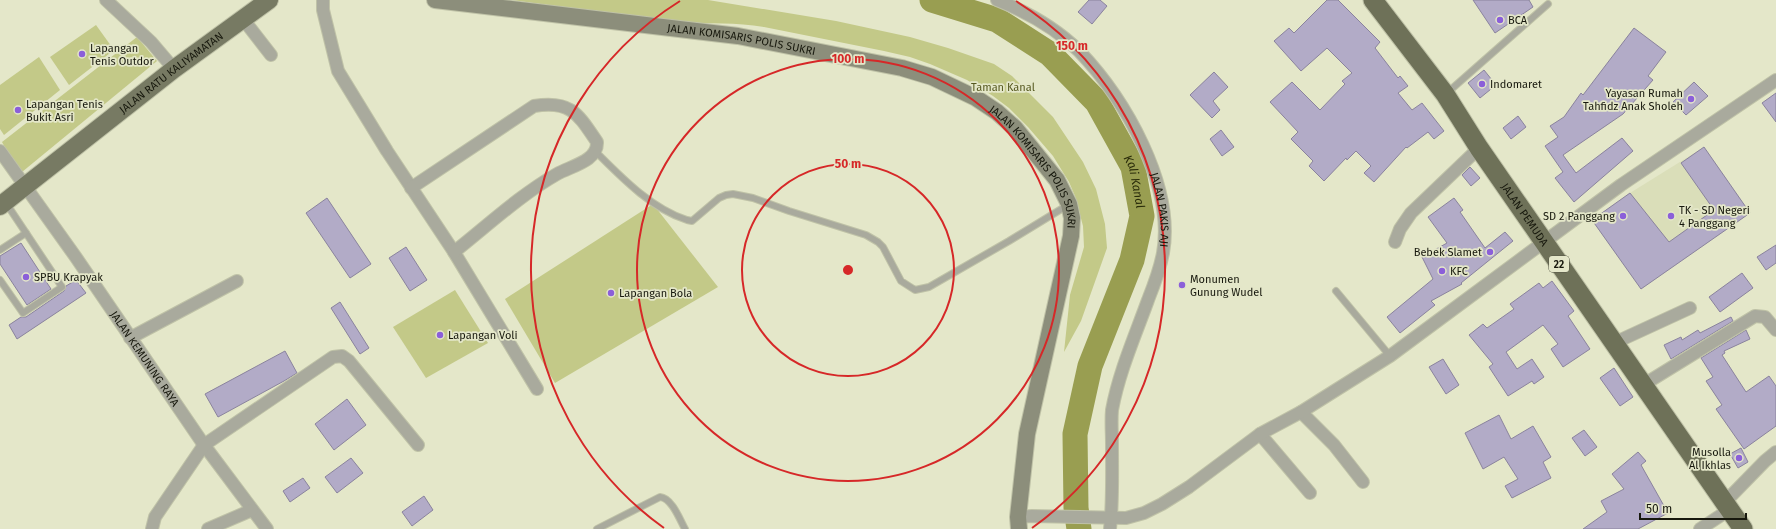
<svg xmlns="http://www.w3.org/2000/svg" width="1776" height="529" viewBox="0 0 1776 529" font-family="'Fira Sans',sans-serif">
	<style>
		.built { fill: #dadeb9 }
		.green { fill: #c3c988 }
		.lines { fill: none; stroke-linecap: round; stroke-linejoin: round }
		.river { stroke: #999e51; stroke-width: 25 }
		.building { fill: #b2abc7; stroke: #8a839d }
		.service-casing { stroke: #bfc2a7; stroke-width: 8 }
		.minor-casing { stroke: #bfc2a7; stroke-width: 14 }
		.secondary-casing { stroke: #bfc2a7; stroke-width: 18 }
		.primary-casing { stroke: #bfc2a7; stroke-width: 20 }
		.trunk-casing { stroke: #bfc2a7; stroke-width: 21 }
		.service { stroke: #a9aa9d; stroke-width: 6 }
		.minor { stroke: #a9aa9d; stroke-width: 12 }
		.secondary { stroke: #8c8e7b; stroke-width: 16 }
		.primary { stroke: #777a63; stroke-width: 18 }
		.trunk { stroke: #6e7158; stroke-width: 19 }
		.ring { fill: none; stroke: #d62828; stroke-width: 2 }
		.poi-dot { fill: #8b5fd9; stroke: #e4e7c9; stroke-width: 1.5 }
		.labels { text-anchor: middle; stroke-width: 3.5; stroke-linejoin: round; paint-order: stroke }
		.shield { fill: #e4e7c9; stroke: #545645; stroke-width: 1 }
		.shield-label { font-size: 10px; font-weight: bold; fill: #17180d }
		.poi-label { font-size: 11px; fill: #17180d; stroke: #e4e7c9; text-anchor: start }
		.street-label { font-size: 11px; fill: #17180d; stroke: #e4e7c9 }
		.park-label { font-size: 11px; fill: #55581f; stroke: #e4e7c9 }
		.water-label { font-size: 12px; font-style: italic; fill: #2a2c0a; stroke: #e4e7c9 }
		.centre { fill: #d62828; stroke: #e4e7c9; stroke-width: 2 }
		.ring-label { font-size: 12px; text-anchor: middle; font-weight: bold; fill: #d62828; stroke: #e4e7c9; stroke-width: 3.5; stroke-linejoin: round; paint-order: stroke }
	</style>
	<rect width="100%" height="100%" fill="#e4e7c9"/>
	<!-- built -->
	<path class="built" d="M1704 147 1750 213 1641 289 1592 220 1630 193Z"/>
	<!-- green -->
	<g class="green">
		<path d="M512 0H708L836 21 910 37 948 48 994 64 1012 76 1053 117 1083 162 1096 189 1105 224 1107 248 1081 321 1064 352 1070 295 1084 247 1083 226 1075 196 1069 182 1053 156 1028 127 1009 108 993 96 967 80 930 64 910 57 884 51 764 27C736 22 709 24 682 22 625 17 569 8 512 0Z"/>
		<path d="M96 25 114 50 69 85 50 57Z"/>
		<path d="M137 37 157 61 22 172 18 171 2 142Z"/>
		<path d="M39 57 60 90 4 135 0 129V85Z"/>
		<path d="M653 204 718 287 555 383 505 299Z"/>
		<path d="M455 290 488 343 426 378 393 327Z"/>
	</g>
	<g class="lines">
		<!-- river -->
		<path class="river" id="s1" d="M932 0 997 20 1050 54 1097 102 1133 167 1142 216 1132 260 1090 366 1075 434 1076 508 1079 529"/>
	</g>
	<!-- building -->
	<g class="building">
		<path d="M1089 0H1100L1107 6 1092 24 1078 12Z"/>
		<path d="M1327 0H1338L1380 42 1375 48 1398 78 1400 76 1408 86 1398 93 1412 110 1422 103 1444 131 1434 139 1428 132 1407 148 1406 147 1374 182 1364 173 1371 166 1356 151 1347 160 1346 158 1324 181 1309 166 1313 161 1291 139 1298 132 1270 102 1292 82 1320 110 1345 84 1342 81 1352 73 1327 48 1301 71 1274 41 1289 28 1294 33Z"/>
		<path d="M1473 0H1529L1533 7 1495 33Z"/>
		<path d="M1634 28 1666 52 1648 76 1653 80 1623 114 1563 155 1576 173 1622 138 1633 151 1574 202 1555 178 1563 172 1545 146 1558 137 1550 126 1564 117 1581 93 1583 95Z"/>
		<path d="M1484 70 1496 85 1480 98 1468 83Z"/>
		<path d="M1214 72 1228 87 1213 101 1220 110 1212 118 1190 95Z"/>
		<path d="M1694 82 1708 96 1686 115 1673 102Z"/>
		<path d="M1776 93V122L1762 103Z"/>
		<path d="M1518 116 1526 127 1511 139 1503 128Z"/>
		<path d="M1221 130 1234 147 1222 156 1210 139Z"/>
		<path d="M1704 147 1750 213 1641 289 1592 220 1630 193 1669 242 1714 210 1681 163Z"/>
		<path d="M1470 167 1480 178 1471 186 1462 175Z"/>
		<path d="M327 198 371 264 350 278 306 213Z"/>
		<path d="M1454 198 1463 210 1460 212 1485 248 1505 232 1513 241 1461 283 1462 284 1431 301 1435 305 1400 333 1387 317 1433 279 1422 257 1447 243 1428 217Z"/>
		<path d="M21 243 51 289 27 305 0 264V256Z"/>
		<path d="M1776 245V263L1766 270 1757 257Z"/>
		<path d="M406 247 427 280 410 291 389 258Z"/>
		<path d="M1742 273 1753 288 1720 312 1709 297Z"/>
		<path d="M76 280 86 293 17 339 9 325 21 317H26L64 291 66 286Z"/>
		<path d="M1552 281 1574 311 1568 316 1590 349 1563 367 1551 349 1558 344 1543 325 1506 352 1517 369 1532 359 1544 377 1534 384 1532 381 1508 396 1489 367 1493 364 1469 335 1483 324 1487 328 1514 309 1510 304 1539 283 1543 288Z"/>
		<path d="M340 302 369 348 360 354 331 308Z"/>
		<path d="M1731 317 1733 321 1671 359 1664 345 1681 337 1682 340 1698 330 1700 333Z"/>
		<path d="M1746 330 1750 339 1724 351 1725 353 1722 355 1746 392 1769 376 1776 386V426L1744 449 1716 409 1722 405 1706 381 1713 377 1701 358Z"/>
		<path d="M285 351 297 373 284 381 218 417 205 394Z"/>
		<path d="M1443 359 1459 385 1446 394 1429 367Z"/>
		<path d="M1614 368 1633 397 1620 406 1600 378Z"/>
		<path d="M347 399 366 425 334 450 315 424Z"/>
		<path d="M1499 415 1511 439 1533 426 1551 457 1543 462 1551 478 1512 498 1505 486 1518 479 1504 457 1483 469 1465 433Z"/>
		<path d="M1584 430 1597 447 1585 456 1572 438Z"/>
		<path d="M1741 448 1748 462 1738 468 1730 454Z"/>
		<path d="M1638 452 1646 461 1641 465 1668 513 1638 529H1583L1607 512 1601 501 1624 489 1612 474Z"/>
		<path d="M351 458 363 473 337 493 325 477Z"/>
		<path d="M303 478 310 488 290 502 283 491Z"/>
		<path d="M424 496 433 510 412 526 402 512Z"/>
	</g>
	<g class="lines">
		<defs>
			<g id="service">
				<path d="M1447 93 1548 4"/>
				<path d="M596 152C622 178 652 209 687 220L692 221 719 198 726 195 733 194 753 198 789 211 866 235 878 242 883 247 901 281 915 290 929 287 1009 241 1068 205"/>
				<path d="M0 250 26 233"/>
				<path d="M0 280 23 313 62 287 6 203"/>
				<path d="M1336 291 1390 356"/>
				<path d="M597 529 660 497C672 498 680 520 685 529"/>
			</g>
			<g id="minor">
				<path d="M106 0 151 42 174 69"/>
				<path d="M323 0V10L338 71 387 151 454 252 537 389"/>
				<path id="s2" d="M997 0C1027 12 1056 28 1079 51 1125 99 1175 186 1163 253 1160 269 1154 285 1148 300 1135 336 1119 372 1112 410 1111 421 1112 433 1112 444 1112 472 1113 501 1110 529"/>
				<path d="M243 19 271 55"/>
				<path id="s3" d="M0 151 75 256 204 445 267 529"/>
				<path d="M411 188 534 106C571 100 578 114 597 142 598 161 571 166 557 174 520 195 487 226 454 252"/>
				<path d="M1395 242 1400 229 1411 213 1479 148"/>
				<path d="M130 338 237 281"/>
				<path d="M1614 343 1690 308"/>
				<path d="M1643 385 1755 316 1765 317 1776 330"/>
				<path d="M1301 412 1334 445 1363 482"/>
				<path d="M1260 434 1310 493"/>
				<path d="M1724 503 1765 461 1776 452"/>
				<path d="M1018 517 1032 516 1126 518 1144 513 1162 504 1189 487 1260 434 1301 412 1390 356 1621 185 1776 80"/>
				<path d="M152 529 155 517 204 445 333 357 342 356 349 361 418 445"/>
				<path d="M208 529 252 510"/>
				<path d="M1700 529 1729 510"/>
			</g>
			<g id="secondary">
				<path id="s4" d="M435 0 738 36 902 68 932 77 976 98 997 112 1015 128 1057 180 1069 204 1072 218 1071 236 1027 434 1018 517 1019 529"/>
			</g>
			<g id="primary">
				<path id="s5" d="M0 206 174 69 269 0"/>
			</g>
			<g id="trunk">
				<path id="s6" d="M1373 0 1445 94 1479 148 1743 529"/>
			</g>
		</defs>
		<!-- service casing -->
		<use href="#service" class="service-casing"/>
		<!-- minor casing -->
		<use href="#minor" class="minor-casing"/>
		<!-- secondary casing -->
		<use href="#secondary" class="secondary-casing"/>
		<!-- primary casing -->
		<use href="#primary" class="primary-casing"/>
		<!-- trunk casing -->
		<use href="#trunk" class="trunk-casing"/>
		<!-- service -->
		<use href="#service" class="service"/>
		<!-- minor -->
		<use href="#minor" class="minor"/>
		<!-- secondary -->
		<use href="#secondary" class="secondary"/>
		<!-- primary -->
		<use href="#primary" class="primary"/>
		<!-- trunk -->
		<use href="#trunk" class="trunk"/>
	</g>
	<!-- distance rings -->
	<g class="ring">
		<circle cx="848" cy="270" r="106"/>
		<circle cx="848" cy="270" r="211"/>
		<path d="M664 528A317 317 0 0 1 680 1M1016 1A317 317 0 0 1 1032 528"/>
	</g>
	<!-- markers -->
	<g class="poi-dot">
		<circle cx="1500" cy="20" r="4"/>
		<circle cx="82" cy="54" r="4"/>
		<circle cx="1482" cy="84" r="4"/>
		<circle cx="1691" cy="99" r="4"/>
		<circle cx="18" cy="110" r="4"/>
		<circle cx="1623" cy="216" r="4"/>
		<circle cx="1671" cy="216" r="4"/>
		<circle cx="1490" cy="252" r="4"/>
		<circle cx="1442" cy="271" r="4"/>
		<circle cx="26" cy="277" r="4"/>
		<circle cx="1182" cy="285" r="4"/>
		<circle cx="611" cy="293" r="4"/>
		<circle cx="440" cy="335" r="4"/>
		<circle cx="1739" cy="458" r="4"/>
	</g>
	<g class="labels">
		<!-- shield labels -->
		<rect class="shield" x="1549" y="256" width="20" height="16" rx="3"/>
		<g class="shield-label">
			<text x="1559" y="268">22</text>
		</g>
		<!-- poi labels -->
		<g class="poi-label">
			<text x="1508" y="24">BCA</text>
			<text x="90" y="52">Lapangan<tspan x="90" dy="13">Tenis Outdor</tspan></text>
			<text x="1490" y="88">Indomaret</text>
			<text x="1683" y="97" text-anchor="end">Yayasan Rumah<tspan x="1683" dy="13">Tahfidz Anak Sholeh</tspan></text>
			<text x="26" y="108">Lapangan Tenis<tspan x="26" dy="13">Bukit Asri</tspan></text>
			<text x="1679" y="214">TK - SD Negeri<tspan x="1679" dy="13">4 Panggang</tspan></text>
			<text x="1615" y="220" text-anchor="end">SD 2 Panggang</text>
			<text x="1482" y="256" text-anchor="end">Bebek Slamet</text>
			<text x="1450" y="275">KFC</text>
			<text x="34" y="281">SPBU Krapyak</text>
			<text x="1190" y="283">Monumen<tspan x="1190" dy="13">Gunung Wudel</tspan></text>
			<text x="619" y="297">Lapangan Bola</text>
			<text x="448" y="339">Lapangan Voli</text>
			<text x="1731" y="456" text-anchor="end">Musolla<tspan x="1731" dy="13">Al Ikhlas</tspan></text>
		</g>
		<!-- street labels -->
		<g class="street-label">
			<text dy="4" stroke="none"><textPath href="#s4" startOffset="309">JALAN KOMISARIS POLIS SUKRI</textPath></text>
			<text dy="4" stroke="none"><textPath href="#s5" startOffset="217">JALAN RATU KALIYAMATAN</textPath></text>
			<text dy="4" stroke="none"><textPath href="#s4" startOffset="645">JALAN KOMISARIS POLIS SUKRI</textPath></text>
			<text dy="4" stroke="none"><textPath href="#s2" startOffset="279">JALAN PAKIS AJI</textPath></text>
			<text dy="4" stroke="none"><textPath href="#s6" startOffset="263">JALAN PEMUDA</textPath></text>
			<text dy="4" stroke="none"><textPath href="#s3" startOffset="253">JALAN KEMUNING RAYA</textPath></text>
		</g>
		<!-- park labels -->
		<g class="park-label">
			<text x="1003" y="91">Taman Kanal</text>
		</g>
		<!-- water labels -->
		<g class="water-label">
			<text dy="4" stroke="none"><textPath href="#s1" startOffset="287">Kali Kanal</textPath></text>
		</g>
	</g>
	<circle cx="848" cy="270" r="6" class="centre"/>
	<g class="ring-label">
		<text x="1072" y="50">150 m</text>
		<text x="848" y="63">100 m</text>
		<text x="848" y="168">50 m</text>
	</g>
	<!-- scale -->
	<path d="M1640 513v6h106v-6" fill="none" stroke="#17180d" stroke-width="2"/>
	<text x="1646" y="513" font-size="12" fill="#17180d" stroke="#e4e7c9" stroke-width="3" paint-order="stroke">50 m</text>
</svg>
